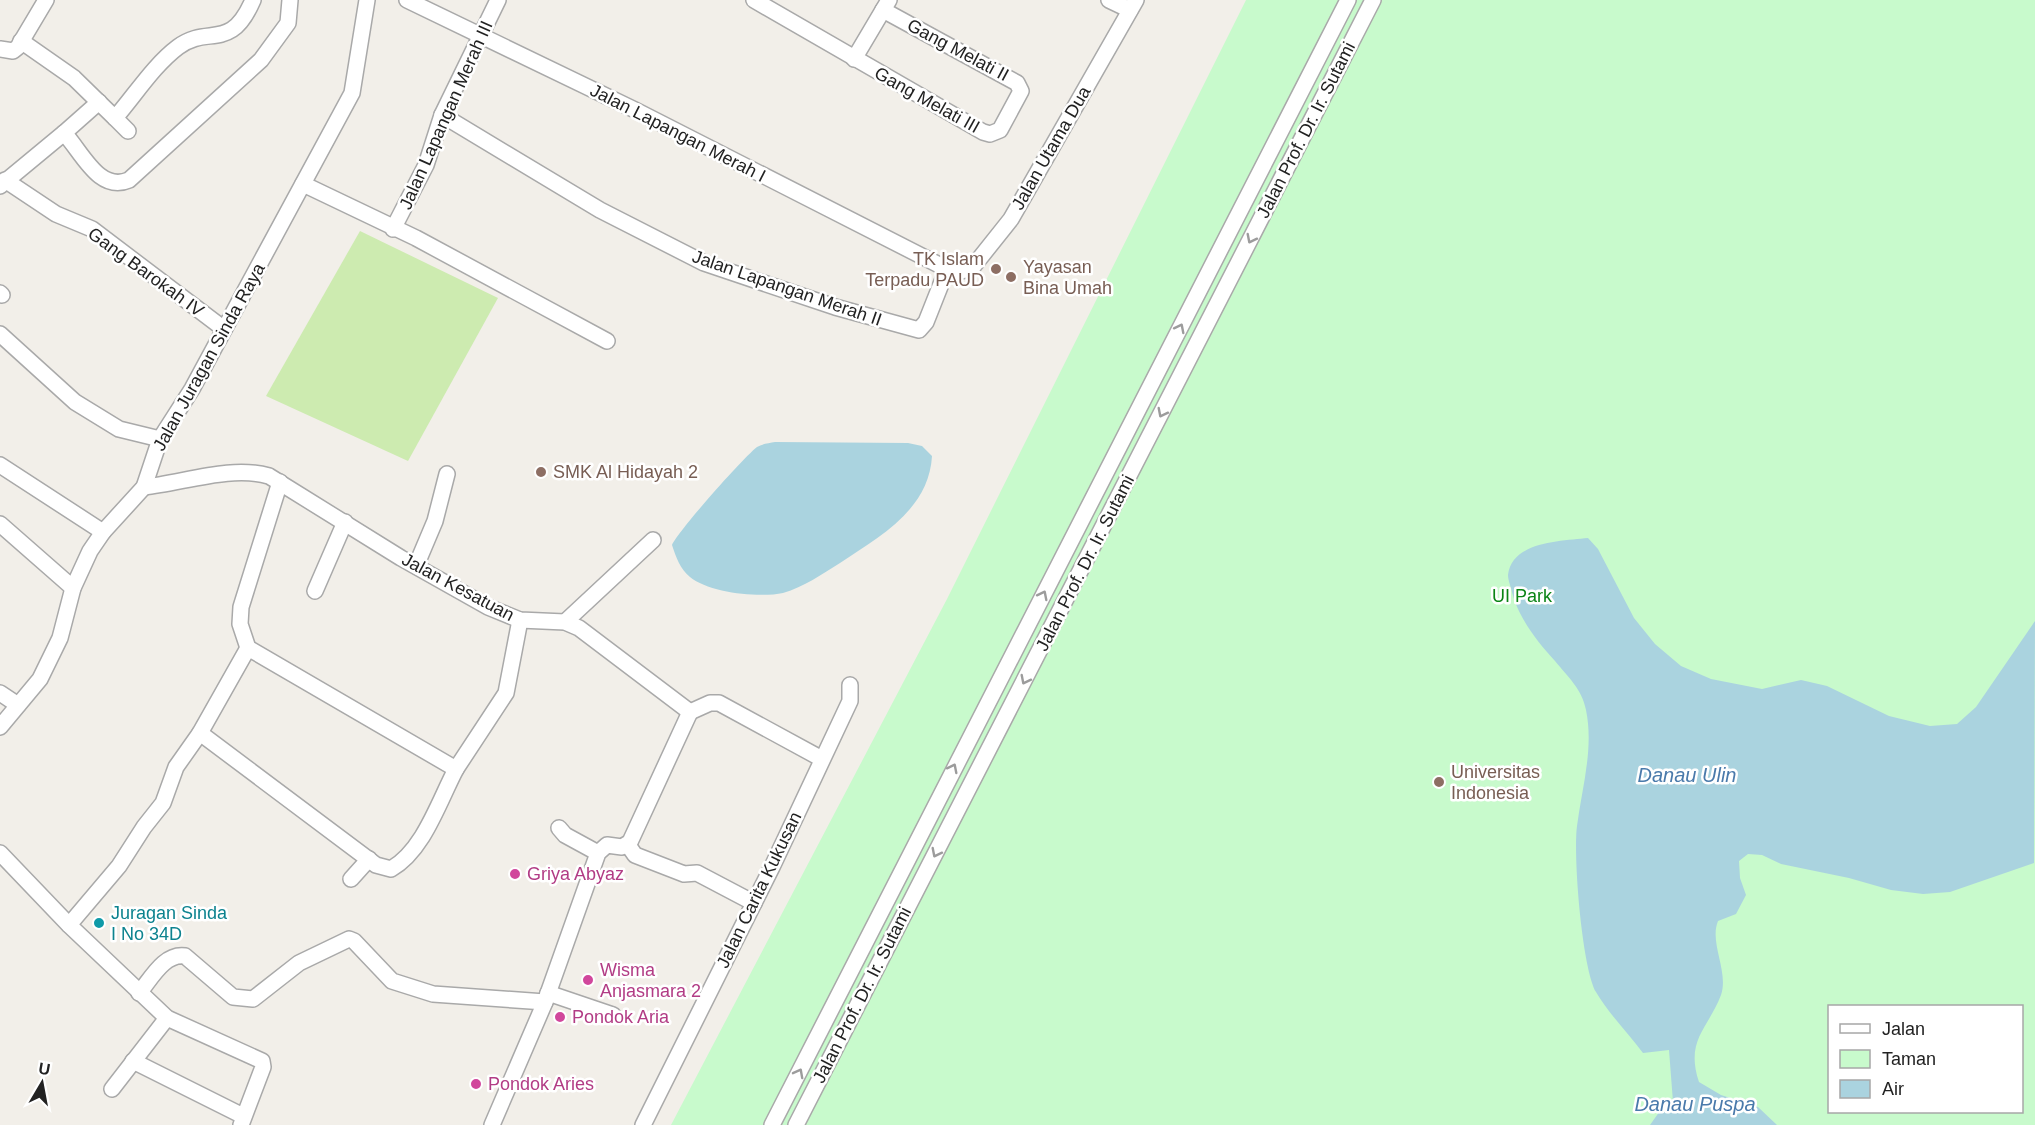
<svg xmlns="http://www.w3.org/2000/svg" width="2035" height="1125" viewBox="0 0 2035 1125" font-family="Arial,sans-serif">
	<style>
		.grass { fill: #cdebb0 }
		.park { fill: #c8facc; fill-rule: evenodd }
		.water { fill: #aad3df }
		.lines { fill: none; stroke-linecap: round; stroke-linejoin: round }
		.street-casing { stroke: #a9a9a9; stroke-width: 18 }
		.street { stroke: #fff; stroke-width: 15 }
		.oneway { stroke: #9c9c9c }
		.education-dot { fill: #8d6e63; stroke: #fff; stroke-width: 2 }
		.hotel-dot { fill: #d1479c; stroke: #fff; stroke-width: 2 }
		.culture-dot { fill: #0f9aa8; stroke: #fff; stroke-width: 2 }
		.labels { text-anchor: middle; stroke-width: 5; stroke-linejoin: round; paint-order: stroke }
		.street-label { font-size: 18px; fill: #222; stroke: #fff }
		.education-label { font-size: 18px; fill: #785e54; stroke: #fff; text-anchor: start }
		.park-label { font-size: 18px; fill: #0c8416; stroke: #fff }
		.hotel-label { font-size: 18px; fill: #b23c85; stroke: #fff; text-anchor: start }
		.culture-label { font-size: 18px; fill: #0d838f; stroke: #fff; text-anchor: start }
		.water-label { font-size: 20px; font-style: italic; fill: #4a7aab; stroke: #fff }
	</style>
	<rect width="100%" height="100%" fill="#f2efe9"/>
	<!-- grass -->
	<path class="grass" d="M360 231 498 298 408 461 266 396Z"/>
	<!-- park -->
	<path class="park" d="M1246 0H2035V1125H671L947 599ZM1830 1006H2022V1112H1830Z"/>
	<!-- water -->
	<g class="water">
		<path d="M775 442 908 443 922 446 932 456C929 510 879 537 840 563 822 574 804 587 783 593 760 598 709 593 690 577 680 569 676 557 672 545 678 531 743 458 757 447 762 444 769 443 775 442Z"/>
		<path d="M1588 538 1598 549 1634 618 1655 644 1681 666 1711 679 1762 689 1801 680 1827 686 1889 716 1930 726 1957 724 1976 707 2035 621 2034 863 1950 892 1923 894 1891 890 1849 878 1781 864 1762 855 1748 854 1739 861 1740 878 1746 895 1736 914 1718 921C1709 943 1729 971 1721 995 1708 1029 1685 1040 1699 1082L1721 1095 1758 1107 1777 1125H1650L1662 1108 1673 1102 1669 1050 1643 1053C1628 1033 1609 1014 1596 992 1582 967 1573 856 1577 826 1582 787 1594 749 1586 710 1582 689 1568 677 1555 661 1536 640 1517 616 1511 588 1510 585 1508 579 1508 575 1512 541 1562 541 1588 538Z"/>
	</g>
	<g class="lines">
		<defs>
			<g id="street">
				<path d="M407 0 635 110 947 269 961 271 972 268 1011 219 1136 0"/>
				<path d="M754 0 983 132 990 134 1000 130 1021 91 1017 83 883 10"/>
				<path d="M1109 0 1130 10"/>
				<path d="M21 41 74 78 115 118C135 95 154 65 178 47 209 24 230 53 253 0"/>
				<path d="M0 49 13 51 18 47 46 0"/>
				<path d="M854 59 889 0"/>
				<path d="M442 115 600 210 704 263 835 307 919 330 926 322 947 269"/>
				<path d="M115 118 128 131"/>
				<path d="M64 133 99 102"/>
				<path d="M5 180 56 214 92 229 224 329"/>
				<path d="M303 184 416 238 607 341"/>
				<path d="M0 186 64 133C82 152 99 193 129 180L261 60 288 23 290 0"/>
				<path d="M393 229 426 165 442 115 498 0"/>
				<path d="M0 293 2 295"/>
				<path d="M0 334 75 402 119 429 160 439"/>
				<path d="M0 465 103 532"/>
				<path d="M144 487C183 483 231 465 269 476L401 558 488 607 520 620 565 622 579 628 690 712"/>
				<path d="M0 524 73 588"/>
				<path d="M416 566 435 521 447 474"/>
				<path d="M315 591 345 522"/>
				<path d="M565 622 653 540"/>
				<path d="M248 648 240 624 241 607 280 482"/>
				<path d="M0 693 18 705"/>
				<path d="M690 712 710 703H719L822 759"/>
				<path d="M0 727 40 679 60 638 73 588 90 551 103 532 144 487 160 439 192 389 352 93 367 0"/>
				<path d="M200 733 376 865 391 869C424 850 439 801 456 769"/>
				<path d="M559 828 565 835 598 853"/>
				<path d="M628 845 635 855 684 874 697 873 754 903"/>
				<path d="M0 853 69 925 167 1018 262 1061 263 1067 241 1125"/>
				<path d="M351 879 369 859"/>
				<path d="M69 925 119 866 144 827 163 803 176 767 200 733 248 648 456 769 506 693 520 620"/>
				<path d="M139 993C151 979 164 953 185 956L233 997 253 999 299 963 349 939 354 941 392 981 433 994 545 1002"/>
				<path d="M548 993 613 1015"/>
				<path d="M133 1061 243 1116"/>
				<path d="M112 1089 167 1018"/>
				<path d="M492 1125 545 1002 598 853 607 845 622 847 630 842 690 712"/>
				<path d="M643 1125 772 867 850 701V685"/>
				<path d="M772 1125 1348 0"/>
				<path d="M796 1125 1373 0"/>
			</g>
		</defs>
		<!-- street casing -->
		<use href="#street" class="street-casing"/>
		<!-- street -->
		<use href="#street" class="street"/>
	</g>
	<!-- one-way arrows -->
	<defs><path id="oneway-chevron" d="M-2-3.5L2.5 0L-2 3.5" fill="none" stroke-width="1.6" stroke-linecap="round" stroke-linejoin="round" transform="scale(1.5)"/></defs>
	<g class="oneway">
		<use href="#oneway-chevron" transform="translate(1251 239) rotate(117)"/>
		<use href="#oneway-chevron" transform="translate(1180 328) rotate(-63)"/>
		<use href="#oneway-chevron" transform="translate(1162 413) rotate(117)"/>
		<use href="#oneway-chevron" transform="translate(1043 595) rotate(-63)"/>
		<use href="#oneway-chevron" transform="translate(1025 680) rotate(117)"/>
		<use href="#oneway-chevron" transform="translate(953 768) rotate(-63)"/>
		<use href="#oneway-chevron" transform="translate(936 853) rotate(117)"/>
		<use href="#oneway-chevron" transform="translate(799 1073) rotate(-62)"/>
	</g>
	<!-- markers -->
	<g class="education-dot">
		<circle cx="996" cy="269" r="6"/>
		<circle cx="1011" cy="277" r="6"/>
		<circle cx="541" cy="472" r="6"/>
		<circle cx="1439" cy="782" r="6"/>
	</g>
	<g class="hotel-dot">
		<circle cx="515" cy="874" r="6"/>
		<circle cx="588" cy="980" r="6"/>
		<circle cx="560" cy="1017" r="6"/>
		<circle cx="476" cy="1084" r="6"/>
	</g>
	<circle class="culture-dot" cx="99" cy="923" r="6"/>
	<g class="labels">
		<!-- street labels -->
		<g class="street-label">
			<text transform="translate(958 50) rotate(28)" y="6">Gang Melati II</text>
			<text transform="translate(927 100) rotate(29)" y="6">Gang Melati III</text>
			<text transform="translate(446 115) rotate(-66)" y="6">Jalan Lapangan Merah III</text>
			<text transform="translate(1306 130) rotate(-63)" y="6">Jalan Prof. Dr. Ir. Sutami</text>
			<text transform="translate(678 133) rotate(27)" y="6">Jalan Lapangan Merah I</text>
			<text transform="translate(1051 148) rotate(-60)" y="6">Jalan Utama Dua</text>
			<text transform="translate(146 272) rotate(36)" y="6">Gang Barokah IV</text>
			<text transform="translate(787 288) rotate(19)" y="6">Jalan Lapangan Merah II</text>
			<text transform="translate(209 357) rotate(-61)" y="6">Jalan Juragan Sinda Raya</text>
			<text transform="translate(1085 563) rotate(-63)" y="6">Jalan Prof. Dr. Ir. Sutami</text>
			<text transform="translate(458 587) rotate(28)" y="6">Jalan Kesatuan</text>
			<text transform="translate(759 890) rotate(-64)" y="6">Jalan Carita Kukusan</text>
			<text transform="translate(862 995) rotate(-63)" y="6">Jalan Prof. Dr. Ir. Sutami</text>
		</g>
		<!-- education labels -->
		<g class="education-label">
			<text x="984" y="265" text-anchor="end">TK Islam<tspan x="984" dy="21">Terpadu PAUD</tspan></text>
			<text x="1023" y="273">Yayasan<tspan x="1023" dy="21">Bina Umah</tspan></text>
			<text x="553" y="478">SMK Al Hidayah 2</text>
			<text x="1451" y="778">Universitas<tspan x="1451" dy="21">Indonesia</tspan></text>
		</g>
		<!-- park labels -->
		<g class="park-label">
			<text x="1522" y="602">UI Park</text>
		</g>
		<!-- hotel labels -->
		<g class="hotel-label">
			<text x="527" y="880">Griya Abyaz</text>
			<text x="600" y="976">Wisma<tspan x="600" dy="21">Anjasmara 2</tspan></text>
			<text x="572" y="1023">Pondok Aria</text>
			<text x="488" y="1090">Pondok Aries</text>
		</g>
		<!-- culture labels -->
		<g class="culture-label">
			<text x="111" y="919">Juragan Sinda<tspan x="111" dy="21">I No 34D</tspan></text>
		</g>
		<!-- water labels -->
		<g class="water-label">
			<text x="1687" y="782">Danau Ulin</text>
			<text x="1695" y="1111">Danau Puspa</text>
		</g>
	</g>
	<!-- legend -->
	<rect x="1828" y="1005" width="195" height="108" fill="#ffffff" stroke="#a7a7a7" stroke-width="1.5"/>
	<rect x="1840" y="1024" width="30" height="9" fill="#ffffff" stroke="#a7a7a7" stroke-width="1.5"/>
	<text x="1882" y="1035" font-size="18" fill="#222222">Jalan</text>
	<rect x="1840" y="1050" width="30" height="18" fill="#c8facc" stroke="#a7a7a7" stroke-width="1.5"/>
	<text x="1882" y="1065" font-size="18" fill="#222222">Taman</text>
	<rect x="1840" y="1080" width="30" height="18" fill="#aad3df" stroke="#a7a7a7" stroke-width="1.5"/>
	<text x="1882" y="1095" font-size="18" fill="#222222">Air</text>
	<!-- north arrow -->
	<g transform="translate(42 1083) rotate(10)" stroke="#ffffff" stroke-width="4.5" paint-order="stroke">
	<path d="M0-4.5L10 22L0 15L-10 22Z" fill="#222222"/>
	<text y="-9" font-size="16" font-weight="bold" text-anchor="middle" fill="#222222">U</text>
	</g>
</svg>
